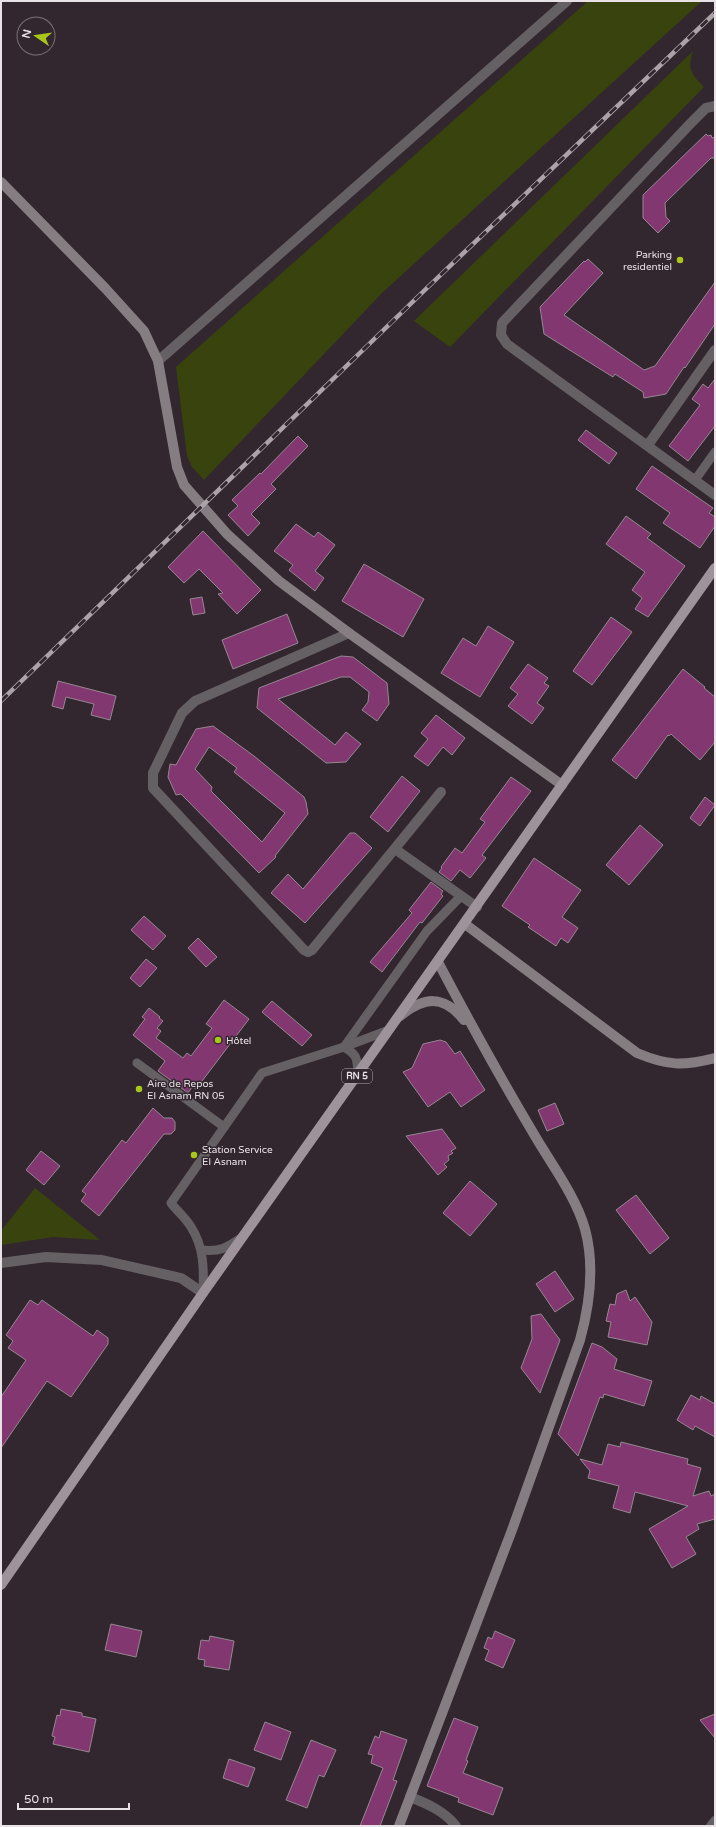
<svg xmlns="http://www.w3.org/2000/svg" width="716" height="1827" viewBox="0 0 716 1827" font-family="'Varela Round',sans-serif">
	<style>
		.green { fill: #38430d }
		.building { fill: #823771; stroke: #958891; fill-rule: evenodd }
		.lines { fill: none; stroke-linecap: round; stroke-linejoin: round }
		.lane { stroke: #656064; stroke-width: 9 }
		.street { stroke: #656064; stroke-width: 10 }
		.secondary { stroke: #867d83; stroke-width: 10 }
		.primary { stroke: #9f939b; stroke-width: 10 }
		.rail-casing { stroke: #aca3a9; stroke-width: 4.5 }
		.rail { stroke: #33272f; stroke-width: 3; stroke-dasharray: 9; stroke-linecap: butt }
		.poi-dot { fill: #a9c719; stroke: #33272f; stroke-width: 1.5 }
		.labels { text-anchor: middle; stroke-width: 3; stroke-linejoin: round; paint-order: stroke }
		.shield { fill: #33272f; stroke: #b2a9af; stroke-width: 1 }
		.shield-label { font-size: 9px; font-weight: bold; fill: #e8e1e6 }
		.poi-label { font-size: 10px; fill: #e8e1e6; stroke: #33272f; text-anchor: start }
	</style>
	<rect width="100%" height="100%" fill="#33272f"/>
	<!-- green -->
	<g class="green">
		<path d="M588 1H702L383 292 204 480 192 467 187 456 176 367Z"/>
		<path d="M693 51C687 70 691 73 704 87L450 347 414 321Z"/>
		<path d="M35 1188 100 1240 53 1237 1 1245V1231Z"/>
	</g>
	<!-- building -->
	<g class="building">
		<path d="M706 134 708 136 711 135 712 138 715 137V158H711L665 203 666 217 670 221 658 233 643 218V195Z"/>
		<path d="M588 259 603 273 564 315 644 370 655 366 715 282V324L685 368 684 367 666 394 644 398 643 392 615 374 613 377 544 334 540 307 584 261 585 262Z"/>
		<path d="M715 379V426L688 461 669 446 700 405 692 399 703 384 708 388Z"/>
		<path d="M586 430 617 453 609 464 578 440Z"/>
		<path d="M298 436 308 446 271 484 276 489 251 514 260 523 248 536 228 515 238 506 232 500 260 473 261 474Z"/>
		<path d="M652 466 713 508 709 513 715 517V526L700 548 663 523 670 513 636 489Z"/>
		<path d="M626 516 651 534 647 538 685 566 648 617 635 609 642 598 632 590 645 572 606 544Z"/>
		<path d="M296 524 314 537 318 532 335 545 315 571 324 578 315 591 289 570 293 565 274 551Z"/>
		<path d="M203 531 261 590 237 614 218 594 223 593 199 569 184 583 168 567Z"/>
		<path d="M364 564 424 599 403 637 342 601Z"/>
		<path d="M202 597 205 613 193 615 190 599Z"/>
		<path d="M287 614 298 643 233 669 222 640Z"/>
		<path d="M611 617 632 632 592 685 573 671Z"/>
		<path d="M488 626 514 642 480 697 441 673 463 638 476 646Z"/>
		<path d="M341 656 353 657 387 683 389 704 377 721 362 710 368 702 369 692 350 677H341L278 699 335 745 346 732 361 744 346 762 326 763 257 708 259 688Z"/>
		<path d="M528 664 548 678 544 683 549 686 537 703 544 708 532 724 508 706 518 694 510 688Z"/>
		<path d="M683 669 705 687 704 688 715 697V742L700 760 671 734 669 736 668 735 636 779 612 760Z"/>
		<path d="M58 681 116 696 110 720 91 715 94 704 66 697 63 709 52 706Z"/>
		<path d="M436 715 465 738 452 755 443 747 428 766 414 756 428 739 421 733Z"/>
		<path d="M213 726 254 756 304 797 306 802 308 814 275 856 276 857 259 873 181 794 176 795 168 777 170 764 176 765 196 729ZM209 747 237 768 234 772 285 813 262 842 211 791 212 787 195 769Z"/>
		<path d="M402 776 420 791 388 832 370 817Z"/>
		<path d="M511 777 531 791 482 855 486 858 470 878 460 870 451 881 439 872 442 868 441 867 455 848 462 853 485 822 480 819Z"/>
		<path d="M705 797 715 805 700 826 690 818Z"/>
		<path d="M640 825 663 845 629 885 606 865Z"/>
		<path d="M350 833H355L372 848 305 923 271 893 288 874 303 889Z"/>
		<path d="M534 858 581 890 562 917 578 928 568 943 561 938 556 946 528 927 530 925 502 906Z"/>
		<path d="M431 882 443 891 441 894 443 896 422 923 420 922 382 972 370 962 412 913 409 910Z"/>
		<path d="M144 916 166 936 153 950 131 930Z"/>
		<path d="M198 938 217 957 206 967 188 948Z"/>
		<path d="M146 959 157 968 140 987 130 978Z"/>
		<path d="M224 1000 249 1019 196 1089 192 1087 188 1093 158 1071 165 1061 133 1035 145 1019 142 1017 149 1008 160 1017 159 1018 163 1021 157 1028 161 1031 156 1038 183 1058 187 1053 191 1056 212 1028 206 1024Z"/>
		<path d="M272 1001 312 1035 302 1046 262 1012Z"/>
		<path d="M440 1040 446 1042 455 1054 460 1051 485 1090 461 1107 450 1092 428 1107 403 1072 412 1068 423 1044Z"/>
		<path d="M555 1103 564 1124 547 1131 538 1110Z"/>
		<path d="M153 1108 164 1118H172L175 1122V1130L171 1134H164L99 1216 81 1201 86 1194 82 1191 122 1140 126 1143Z"/>
		<path d="M442 1129 456 1148 451 1151 453 1153 448 1156 449 1160 444 1164 447 1167 438 1175 406 1136Z"/>
		<path d="M41 1151 60 1166 44 1185 26 1170Z"/>
		<path d="M470 1181 497 1204 470 1236 443 1213Z"/>
		<path d="M636 1195 669 1238 650 1254 616 1210Z"/>
		<path d="M555 1271 574 1299 555 1312 536 1284Z"/>
		<path d="M626 1290 630 1301 635 1297 652 1322 647 1345 608 1337 611 1322 606 1321 610 1304 615 1305 617 1294Z"/>
		<path d="M30 1300 38 1305 42 1300 93 1336 97 1330 108 1338V1344L71 1397 47 1381 1 1448V1397L26 1360 8 1348 13 1341 6 1335Z"/>
		<path d="M541 1314 560 1340 540 1393 521 1368 532 1339 531 1316Z"/>
		<path d="M592 1343 602 1347 617 1359 614 1369 652 1381 644 1406 604 1394 603 1398 600 1397 578 1456 558 1434Z"/>
		<path d="M691 1395 700 1400 701 1396 715 1404V1437L695 1426 693 1430 677 1420Z"/>
		<path d="M621 1442 688 1459 687 1464 701 1468 693 1496 709 1491 711 1496 715 1494V1519L697 1524 699 1529 686 1537 696 1554 672 1568 649 1529 688 1506 635 1492 630 1513 613 1508 619 1486 588 1478 590 1471 580 1459 602 1465 608 1444 620 1447Z"/>
		<path d="M111 1624 142 1631 136 1657 105 1650Z"/>
		<path d="M495 1631 515 1640 503 1668 485 1660 489 1650 484 1648 488 1637 492 1639Z"/>
		<path d="M210 1636 234 1641 229 1670 204 1666 205 1660 198 1659 201 1640 209 1641Z"/>
		<path d="M61 1709 82 1713V1716L96 1719 89 1752 53 1744 55 1737 52 1736 57 1715 60 1716Z"/>
		<path d="M715 1714V1738L700 1720Z"/>
		<path d="M454 1718 478 1727 466 1760 468 1761 463 1773 503 1788 493 1815 458 1802 459 1798 427 1786Z"/>
		<path d="M265 1722 291 1732 281 1760 254 1750Z"/>
		<path d="M381 1731 407 1740 393 1780 397 1781 380 1826H360L383 1768 371 1763 373 1755 368 1754 375 1736 379 1738Z"/>
		<path d="M311 1740 336 1750 324 1777 319 1775 307 1808 286 1800Z"/>
		<path d="M229 1759 255 1768 248 1787 223 1778Z"/>
	</g>
	<g class="lines">
		<!-- lane -->
		<g class="lane">
			<path d="M695 480 715 452"/>
			<path d="M137 1063 224 1127"/>
			<path d="M358 1074C357 1059 358 1055 344 1047L427 931 461 896"/>
			<path d="M202 1250C220 1252 226 1248 241 1238"/>
			<path d="M203 1293C204 1269 204 1247 191 1227 186 1218 177 1211 171 1203L262 1073 344 1047 389 1030"/>
		</g>
		<!-- street -->
		<g class="street">
			<path d="M715 106 706 108 690 124 502 323 501 335 507 344 715 495"/>
			<path d="M158 361 567 1"/>
			<path d="M648 445 715 350"/>
			<path d="M349 633 195 701 182 713 153 773V788L304 950 308 952 312 950 441 792"/>
			<path d="M395 849 477 907"/>
			<path d="M1 1263 46 1257 102 1260 181 1278 203 1293"/>
			<path d="M410 1797C428 1804 444 1811 456 1826"/>
			<path d="M711 1826 715 1821"/>
		</g>
		<!-- secondary -->
		<g class="secondary">
			<path d="M1 182 105 288 144 331 158 361 177 467 184 485 227 534 279 581 349 633 562 785"/>
			<path d="M465 924 637 1053C668 1066 683 1066 715 1058"/>
			<path d="M400 1016C424 997 443 994 464 1020"/>
			<path d="M399 1826 512 1530 580 1340C590 1304 595 1266 585 1229 576 1197 552 1165 535 1136 501 1079 469 1021 438 962"/>
		</g>
		<!-- primary -->
		<path class="primary" d="M1 1585 203 1293 715 568"/>
		<defs>
			<path id="rail" d="M1 701 429 286 715 13"/>
		</defs>
		<!-- rail casing -->
		<use href="#rail" class="rail-casing"/>
		<!-- rail -->
		<use href="#rail" class="rail"/>
	</g>
	<!-- markers -->
	<g class="poi-dot">
		<circle cx="680" cy="260" r="4"/>
		<circle cx="218" cy="1040" r="4"/>
		<circle cx="139" cy="1089" r="4"/>
		<circle cx="194" cy="1155" r="4"/>
	</g>
	<g class="labels">
		<!-- shield labels -->
		<rect class="shield" x="342" y="1069" width="30" height="14" rx="3"/>
		<g class="shield-label">
			<text x="357" y="1079">RN 5</text>
		</g>
		<!-- poi labels -->
		<g class="poi-label">
			<text x="672" y="258" text-anchor="end">Parking<tspan x="672" dy="12">residentiel</tspan></text>
			<text x="226" y="1044">Hôtel</text>
			<text x="147" y="1087">Aire de Repos<tspan x="147" dy="12">El Asnam RN 05</tspan></text>
			<text x="202" y="1153">Station Service<tspan x="202" dy="12">El Asnam</tspan></text>
		</g>
	</g>
	<!-- border -->
	<rect width="716" height="1827" fill="none" stroke="#e8e1e6" stroke-width="4"/>
	<!-- north arrow -->
	<g transform="translate(36 36) rotate(283)"><circle r="19" fill="#33272f" stroke="#7b7178"/>
	<path d="M0-3L7 15L0 10L-7 15Z" fill="#a9c719"/>
	<text y="-6" font-size="11" font-weight="bold" text-anchor="middle" fill="#e8e1e6">N</text>
	</g>
	<!-- scale -->
	<path d="M18 1803v6h111v-6" fill="none" stroke="#e8e1e6" stroke-width="2"/>
	<text x="24" y="1803" font-size="12" fill="#e8e1e6" stroke="#33272f" stroke-width="3" paint-order="stroke">50 m</text>
</svg>
